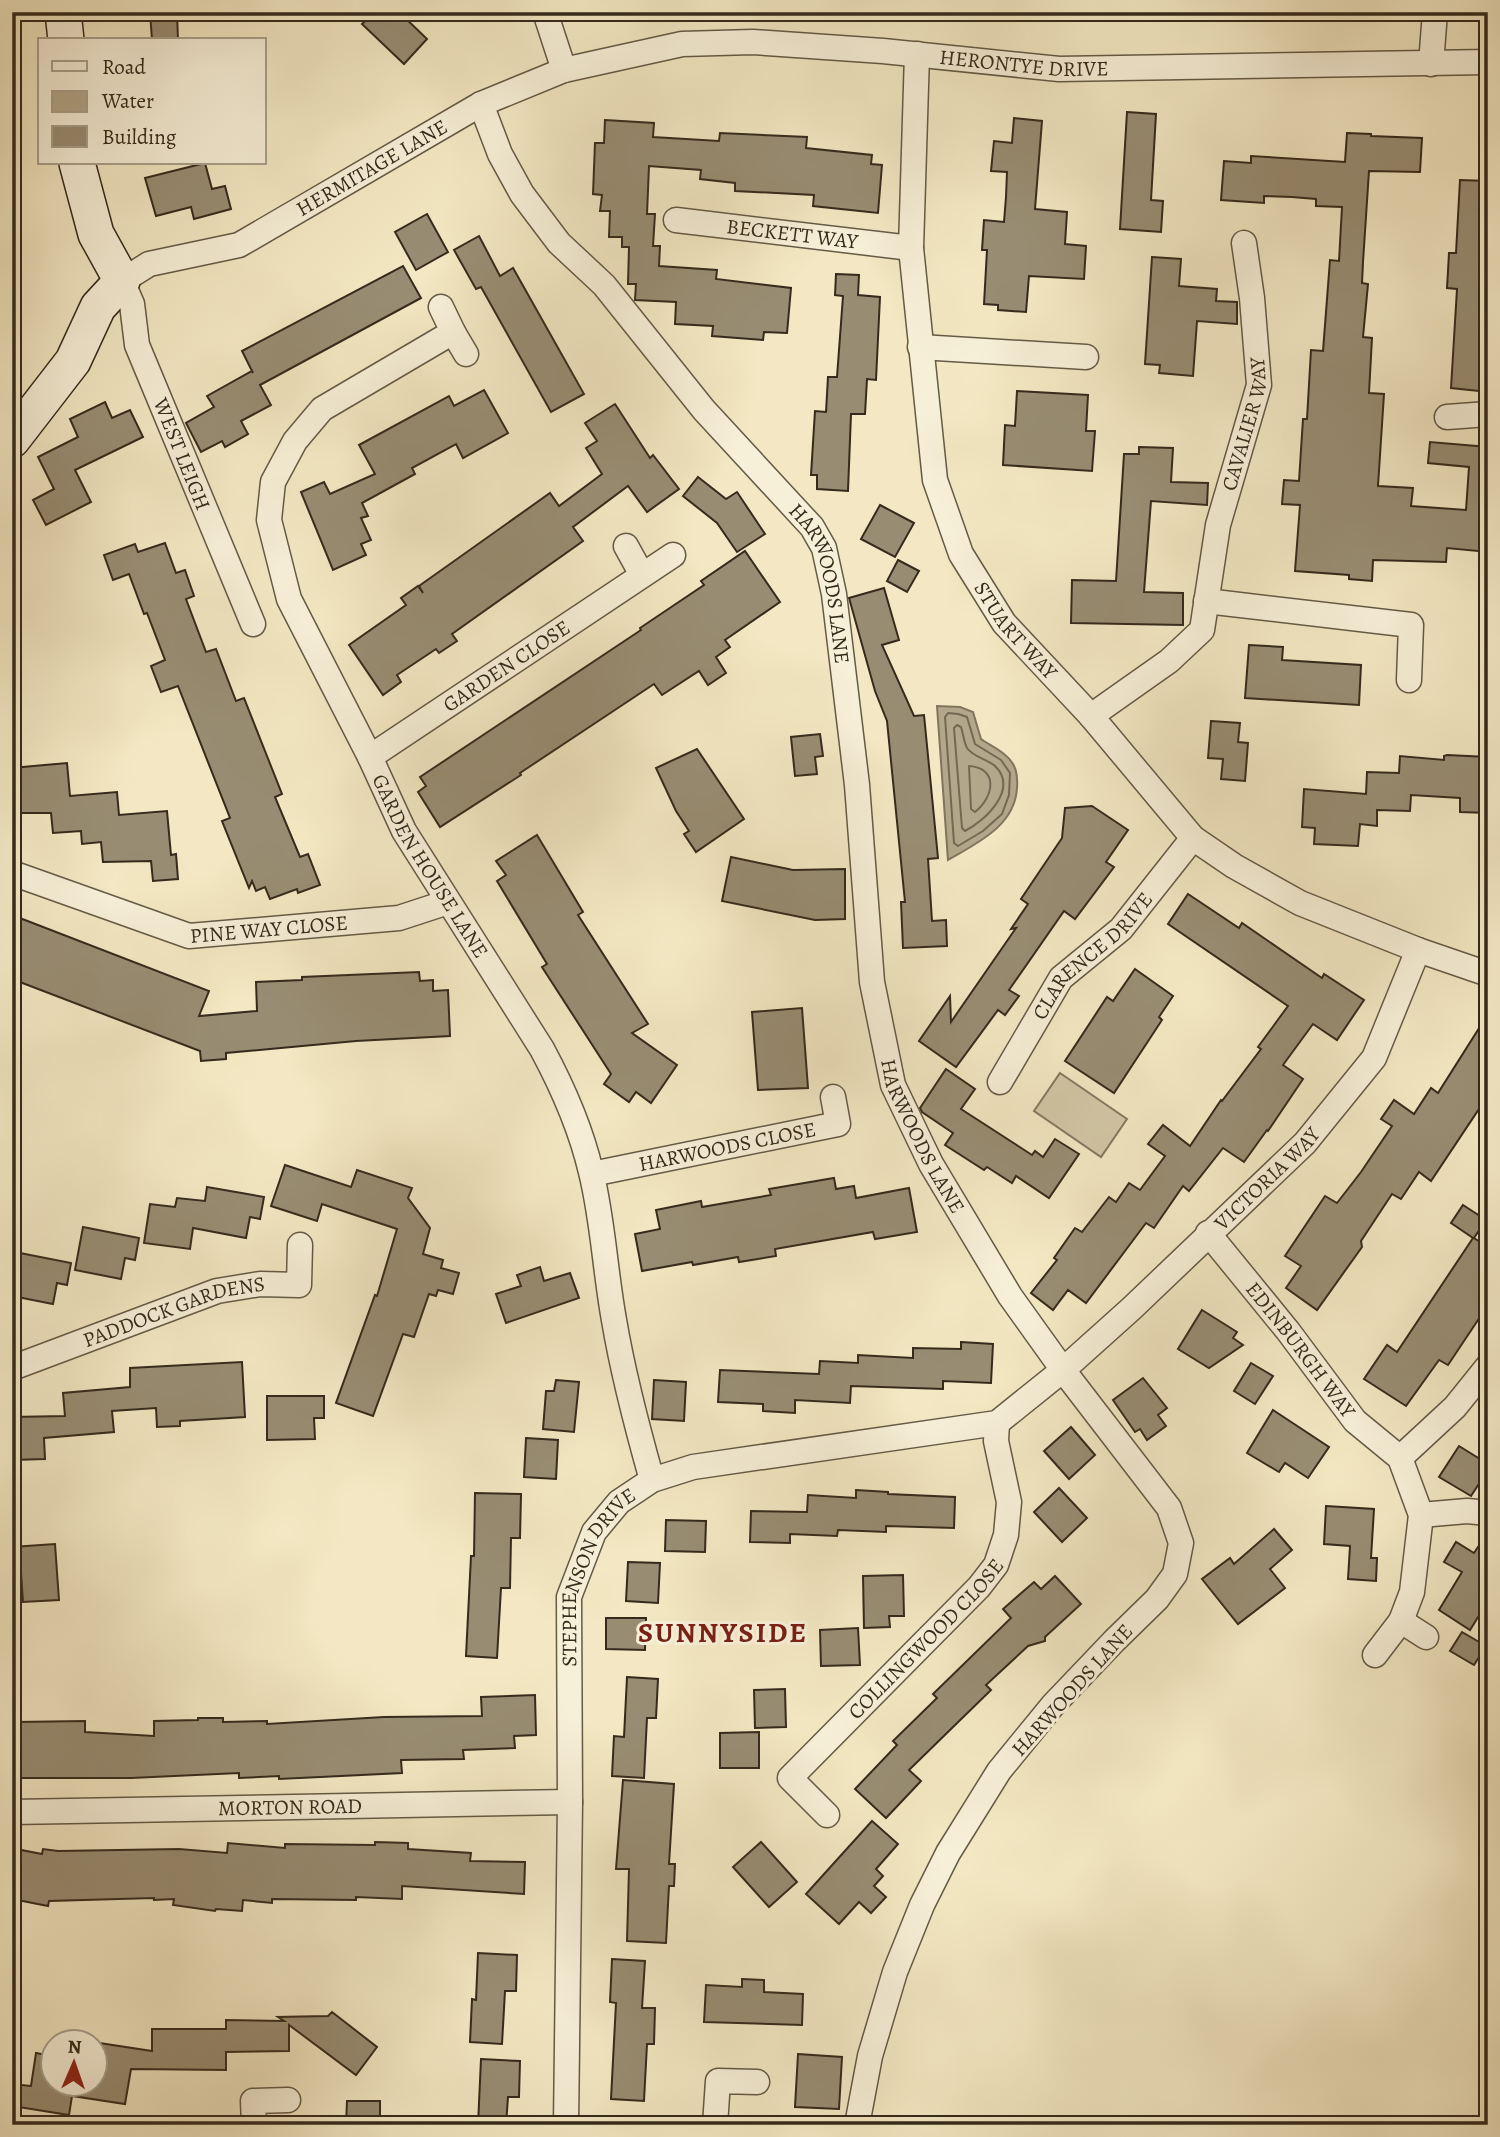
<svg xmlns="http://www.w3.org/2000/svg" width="1500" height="2137" viewBox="0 0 1500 2137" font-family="Alegreya,serif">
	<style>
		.green { fill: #d3c8a7; stroke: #847962; stroke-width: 2 }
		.water { fill: #b2a78a; stroke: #80755e; stroke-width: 2 }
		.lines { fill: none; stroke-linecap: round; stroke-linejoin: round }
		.shore { stroke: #746853; stroke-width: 2 }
		.building { fill: #988d73; stroke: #352a1c; stroke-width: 2 }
		.street-casing { stroke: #645a46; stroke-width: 27 }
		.secondary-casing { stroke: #352a1c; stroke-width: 38 }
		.street { stroke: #f7f0d8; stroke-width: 24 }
		.secondary { stroke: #f7f0d8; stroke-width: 35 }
		.labels { text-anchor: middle; stroke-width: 6; stroke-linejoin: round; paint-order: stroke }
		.street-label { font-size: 21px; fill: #352a1c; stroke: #f7f0d8 }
		.district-label { font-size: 28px; font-weight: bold; letter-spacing: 2px; fill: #7a1f14; stroke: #f7f0d8 }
	</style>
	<rect width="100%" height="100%" fill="#f3e8c3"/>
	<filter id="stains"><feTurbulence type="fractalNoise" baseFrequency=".00286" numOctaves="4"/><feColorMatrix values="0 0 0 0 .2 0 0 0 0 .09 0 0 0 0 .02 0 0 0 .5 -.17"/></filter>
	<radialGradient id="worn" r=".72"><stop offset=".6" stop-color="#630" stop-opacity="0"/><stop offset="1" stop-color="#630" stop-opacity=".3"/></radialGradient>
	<!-- green -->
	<path class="green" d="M1060 1073 1127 1119 1101 1157 1034 1111Z"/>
	<!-- water -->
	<path class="water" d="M937 706 960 707 973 712 981 739C988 744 997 748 1004 754 1016 763 1018 774 1017 788 1015 826 977 843 948 860Z"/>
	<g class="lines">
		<!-- shore -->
		<g class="shore">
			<path d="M948 713 958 714 967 717 975 744 1001 760 1010 773 1009 795 1002 814 983 831 958 846 954 843 945 717Z"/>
			<path d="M957 725 961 727C963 733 964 742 967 748 973 757 987 759 995 766 1019 789 985 821 965 831L962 828 954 728Z"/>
			<path d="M969 766C999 768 994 797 975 812L971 809Z"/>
		</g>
	</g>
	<!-- building -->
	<g class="building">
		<path d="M150 12H177L178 40H152Z"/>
		<path d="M374 12H399L427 39 404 64 362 24Z"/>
		<path d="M1127 112 1156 114 1151 200 1163 201 1161 232 1120 229Z"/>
		<path d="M1014 118 1042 121 1035 209 1067 212 1065 244 1086 246 1084 279 1029 276 1026 312 998 310V305L984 304 987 250H982L984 220 1004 222 1006 197 1007 172 991 171 994 141 1012 143Z"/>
		<path d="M605 120 654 123 653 137 719 141 720 133 807 137 806 148 872 155 871 164 882 165 878 213 813 206 814 195 735 191V183L700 179 701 170 649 166 647 214H655L653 246H660L659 266 717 270 716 279 791 288 787 333 764 332 763 340 712 336 713 326 675 324 676 302 635 300 636 284H628L629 247H622V237H609L610 211H600L602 195 593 194 595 143H604Z"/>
		<path d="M1347 133 1371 134V136L1422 138 1420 172 1369 171 1363 262 1362 283 1368 284 1363 337 1372 338 1369 393 1384 394 1378 486 1413 488 1411 506 1466 510 1469 467 1428 463 1430 442 1488 447V552L1447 548 1446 562 1373 560 1372 581 1349 579V575L1295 571 1300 505 1282 504 1284 480 1299 481 1303 419H1307L1311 350 1323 351 1330 260 1339 261 1342 207 1316 206V199L1292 197 1264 196V203L1221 200 1224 161 1251 163V156L1345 162Z"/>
		<path d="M205 163 212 189 225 186 231 209 194 219 191 207 156 216 145 178Z"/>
		<path d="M1460 180 1488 181V392L1451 388 1457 289 1447 288 1448 271 1449 253H1456Z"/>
		<path d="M427 214 448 252 416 270 395 232Z"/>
		<path d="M479 236 500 276 513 268 584 394 551 412 481 287 476 289 454 250Z"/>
		<path d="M1152 257 1181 259 1179 286 1217 289 1216 301 1237 302V324L1197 321 1193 376 1159 373 1160 365 1145 364Z"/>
		<path d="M403 266 421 298 260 385 271 405 241 421 248 434 225 447 222 441 201 452 186 423 214 407 207 396 252 371 253 373 242 351Z"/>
		<path d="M836 274 859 275 858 295 880 297 876 380 867 379 865 414H851L848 491 817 489V475H811L815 411 826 412 828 377H837L843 296 835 295Z"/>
		<path d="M484 390 508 433 463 458 456 444 412 468 415 474 362 503 368 516 361 518 371 540 361 544 366 555 333 570 301 492 324 482 330 494 375 474 359 445 449 396 454 406Z"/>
		<path d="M1017 391 1088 395 1086 431H1095L1092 471 1003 465 1005 425 1015 426Z"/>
		<path d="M105 402 112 418 130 410 143 437 75 470 91 502 46 525 33 500 54 489 38 457 78 437 70 419Z"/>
		<path d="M615 404 650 458 653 455 679 489 647 512 628 486 573 527 583 541 452 634 457 641 439 653 436 649 397 675 401 682 383 695 349 645 406 605 401 598 418 586 423 593 419 586 550 493 559 506 602 474 586 448 597 441 585 423Z"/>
		<path d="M1139 447 1173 448 1171 482 1208 483 1207 505 1151 501 1144 592 1183 593V625L1071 623 1072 580 1116 581 1124 454H1139Z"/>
		<path d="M698 477 726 499 737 492 765 534 737 552 717 523 683 496Z"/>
		<path d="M880 505 914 523 895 557 861 539Z"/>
		<path d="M165 543 176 573 185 570 194 596 186 599 206 652 216 649 236 701 244 698 282 794 275 797 300 857 308 854 320 885 298 893 297 889 270 899 265 887 256 891 252 881 249 888 222 821 230 818 178 686 161 692 151 666 165 660 147 613 144 614 129 574 113 580 104 555 135 544 138 552Z"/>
		<path d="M745 551 780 602 725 640 730 647 716 657 726 673 708 685 699 671 662 695 654 684 520 773 521 775 440 827 418 792 426 786 420 777 641 630 640 628 704 585 701 581Z"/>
		<path d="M898 560 919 571 907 592 887 581Z"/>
		<path d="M884 588 899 640 882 645 914 716 924 715 938 858 928 859 932 921 946 920 947 946 903 948 901 902H905L887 721 875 691 849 598Z"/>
		<path d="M1249 645 1283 647 1282 660 1361 665 1359 705 1245 698Z"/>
		<path d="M1211 721 1240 723 1238 742 1248 743 1245 781 1221 779 1223 759 1208 758Z"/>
		<path d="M820 734 823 756 815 757 817 774 795 776 791 737Z"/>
		<path d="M697 749 744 819 696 852 684 834 689 831 676 811 656 768Z"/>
		<path d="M1447 755 1488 757V813L1460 812V798L1411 795 1410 811 1377 810V826L1360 824 1358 846 1314 844 1315 828 1302 827 1304 789 1366 794 1367 772 1399 773 1400 756 1444 760V756Z"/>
		<path d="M67 763 70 796 117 792 119 815 167 811 171 855 176 854 178 879 153 881 151 861 103 862 101 842 82 844 81 831 53 833 51 813H12V768Z"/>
		<path d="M1092 806 1128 830 1106 862 1114 867 1075 919 1064 911 1009 990 1019 996 1005 1015 998 1010 956 1067 919 1041 950 996 951 1022 1016 928 1011 929 1028 904 1021 899 1062 838 1065 808Z"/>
		<path d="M537 835 583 912 578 915 648 1024 632 1033 677 1065 651 1103 636 1092 629 1102 604 1084 611 1074 542 967 547 964 497 881 506 875 496 861Z"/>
		<path d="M731 857 793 870 845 869V919L815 920 722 901Z"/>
		<path d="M1188 894 1239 928 1242 923 1322 978 1324 974 1364 1000 1337 1040 1313 1024 1283 1065 1303 1079 1268 1131 1267 1130 1244 1162 1223 1148 1189 1191 1183 1186 1154 1228 1146 1223 1086 1303 1068 1290 1053 1310 1031 1293 1057 1260 1054 1258 1075 1228 1082 1232 1109 1197 1116 1202 1129 1183 1140 1190 1165 1156 1148 1144 1163 1125 1190 1146 1221 1100 1222 1101 1261 1049 1258 1047 1288 1006 1168 924Z"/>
		<path d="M12 915 209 991 199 1016 257 1011 256 982 302 980V977L419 972 420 981 433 980V991L448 990 450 1036 356 1041 226 1053V1059L201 1061 200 1051 12 979Z"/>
		<path d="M1135 969 1173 996 1159 1017 1162 1020 1114 1093 1065 1061 1107 997 1113 1001Z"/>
		<path d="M802 1008 808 1088 758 1090 752 1012Z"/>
		<path d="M1488 1014V1115L1479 1109 1431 1181 1419 1172 1401 1199 1392 1194 1361 1241 1362 1247 1317 1310 1286 1288 1301 1266 1285 1256 1325 1196 1337 1203 1361 1172 1392 1126 1381 1119 1394 1100 1414 1114 1431 1088 1438 1093Z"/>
		<path d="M946 1069 975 1089 961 1109 1032 1155 1035 1151 1043 1157 1055 1139 1079 1154 1049 1198 1016 1176 1012 1183 987 1167 984 1170 945 1145 953 1133 922 1112 920 1108Z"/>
		<path d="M285 1165 351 1187 357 1170 412 1188 408 1198 430 1228 423 1254 443 1260 441 1268 459 1273 453 1294 438 1290 436 1296 429 1294 414 1337 403 1334 373 1416 336 1403 375 1295 377 1296 397 1229 322 1204 317 1221 271 1206Z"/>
		<path d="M834 1178 836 1189 854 1186 856 1198 909 1188 917 1232 875 1239 873 1232 775 1249 776 1256 739 1262 738 1257 693 1265 692 1262 642 1271 635 1234 660 1229 656 1210 701 1201 702 1207 771 1195 769 1189Z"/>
		<path d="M207 1187 264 1197 260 1219 250 1217 246 1238 193 1228 190 1249 144 1243 150 1204 175 1207 177 1198 205 1201Z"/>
		<path d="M1463 1205 1486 1220 1474 1238 1488 1247V1305L1448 1365 1439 1360 1406 1406 1364 1379 1387 1345 1397 1352 1473 1238 1451 1223Z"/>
		<path d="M83 1227 139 1238 135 1260 125 1258 121 1279 75 1270Z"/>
		<path d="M15 1252 71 1263 67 1285 57 1283 53 1304 12 1296Z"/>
		<path d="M540 1267 544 1281 570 1273 579 1298 506 1323 496 1294 521 1286 517 1275Z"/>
		<path d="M1202 1310 1237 1332 1233 1338 1243 1345 1209 1368 1178 1349Z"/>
		<path d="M961 1342 993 1344 991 1383 943 1381V1389L851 1386 850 1403 795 1400V1413L763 1411V1404L718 1402 720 1370 819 1374 820 1361 858 1363V1355L913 1358V1348L961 1349Z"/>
		<path d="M242 1362 245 1417 180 1421V1426L157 1427 156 1408 112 1411 114 1432 44 1438 45 1459 12 1460V1417L65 1416 63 1393 130 1387V1368Z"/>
		<path d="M1251 1363 1273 1376 1255 1404 1234 1391Z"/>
		<path d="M1143 1378 1167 1408 1158 1415 1166 1426 1147 1440 1140 1429 1135 1432 1113 1400Z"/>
		<path d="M556 1380 579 1382 574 1432 543 1429 546 1391H554Z"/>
		<path d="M654 1380 686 1382 684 1421 652 1419Z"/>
		<path d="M267 1396H324V1418H314L315 1439 267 1440Z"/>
		<path d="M1273 1410 1329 1447 1308 1478 1285 1463 1279 1472 1247 1453Z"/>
		<path d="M1071 1427 1095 1455 1069 1479 1044 1451Z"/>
		<path d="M526 1438 558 1440 556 1479 524 1477Z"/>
		<path d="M1459 1446 1488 1464V1470L1471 1496 1439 1477Z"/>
		<path d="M1059 1488 1087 1518 1062 1542 1034 1512Z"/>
		<path d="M856 1490 888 1492V1494L955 1497 954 1528 886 1526V1532L838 1530 837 1536 790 1534V1543L750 1542 751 1511 807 1512 808 1495 856 1498Z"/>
		<path d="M475 1493 521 1494 520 1538H511L510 1588H501L497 1658 466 1656 471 1556H474Z"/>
		<path d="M1326 1506 1374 1509 1371 1558H1377L1376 1581 1348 1579 1350 1546 1324 1544Z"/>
		<path d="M666 1520 706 1521 705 1552 665 1551Z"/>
		<path d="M1274 1529 1292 1550 1270 1569 1285 1588 1238 1624 1202 1579 1230 1558 1234 1564Z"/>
		<path d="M1488 1532V1601L1470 1630 1439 1610 1462 1572 1444 1562 1456 1542 1474 1553Z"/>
		<path d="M55 1544 59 1600 23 1602 21 1573 12 1574V1547Z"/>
		<path d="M628 1562 660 1563 658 1603 626 1601Z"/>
		<path d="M903 1575 904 1616H889L890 1627 864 1628 863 1576Z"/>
		<path d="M1055 1576 1081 1604 1045 1637V1641L1028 1646 986 1685 991 1690 909 1770 921 1781 886 1818 855 1789 897 1745 893 1741 937 1698 933 1694 1011 1618 1003 1609 1034 1582 1041 1589Z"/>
		<path d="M606 1618H646L645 1650 606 1649Z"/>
		<path d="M858 1628 860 1665 821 1666 820 1630Z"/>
		<path d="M1462 1632 1486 1646 1474 1665 1450 1651Z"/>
		<path d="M627 1677 658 1679 656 1718H647L644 1778 612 1776 614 1736 624 1737Z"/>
		<path d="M785 1689 786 1727 755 1728 754 1690Z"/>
		<path d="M535 1695 536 1735 514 1736 515 1748 463 1750 464 1759 401 1760 402 1773 279 1779V1776L239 1778V1773L131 1778H12V1740L16 1739 15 1722 85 1721V1732L154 1736V1721L198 1720V1718H223V1722L267 1721V1724L384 1717 482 1716 481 1697Z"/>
		<path d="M759 1732V1768H720V1733Z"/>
		<path d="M623 1780 674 1784 669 1864H675L674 1886H669L666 1943 627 1941 629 1869H616Z"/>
		<path d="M872 1821 898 1844 876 1869 883 1876 874 1886 886 1897 871 1913 859 1902 839 1924 806 1894Z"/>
		<path d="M375 1842 408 1843V1849L471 1853 470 1861 525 1862 524 1894 402 1886V1899L356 1897V1900L272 1899V1903L243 1900 242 1911 216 1909 215 1911 173 1905 174 1899 154 1900V1898L49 1901 48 1906 12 1899V1868L16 1849 42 1854 43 1849 58 1851 179 1849 227 1853 228 1843 285 1848V1844L375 1845Z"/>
		<path d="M761 1842 797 1882 769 1907 733 1867Z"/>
		<path d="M478 1953 517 1955 516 1991H505L502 2044 470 2042 472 1999 476 2000Z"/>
		<path d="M612 1959 645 1961 642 2008H655L654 2044H647L644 2101 611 2099 616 2003 610 2002Z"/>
		<path d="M742 1979 764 1980V1992L803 1994 802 2025 704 2022 706 1985 742 1987Z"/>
		<path d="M332 2012 377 2047 356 2075 289 2025V2051L226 2052V2070L131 2069 125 2104 72 2096 69 2115 12 2106V2084L31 2086 36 2053 52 2056V2084H94V2042H93L152 2051V2029H226V2020L284 2021 278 2017 328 2016Z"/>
		<path d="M798 2054 842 2057 839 2109 795 2107Z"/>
		<path d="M481 2059 520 2061 519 2097H508L506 2125H478Z"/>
		<path d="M347 2101H380V2125H346Z"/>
	</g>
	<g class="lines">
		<defs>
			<g id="street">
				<path d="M545 12 564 70"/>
				<path id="s1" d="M917 54 911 248 935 480 961 554 1004 623 1091 716 1193 838 1234 866 1300 903 1418 950 1488 974"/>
				<path d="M1431 64 1435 12"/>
				<path id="s2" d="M481 104 500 154 522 194 559 243 604 285 704 410 812 527 824 548 834 594 857 785 872 982 893 1085 931 1164 1010 1296 1063 1370 1169 1508 1181 1543 1175 1574 1157 1599 1114 1641 1053 1705 999 1771 948 1853 922 1905 895 1972 870 2056 857 2125"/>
				<path id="s3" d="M676 220 911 248"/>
				<path id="s4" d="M441 307 453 332 322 409 295 441 273 482 269 520 289 599 370 757 404 831 542 1049C563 1088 581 1129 591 1172 603 1220 605 1271 614 1320 623 1374 637 1427 652 1480"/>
				<path d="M453 332 466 354"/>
				<path d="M920 347 1086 357"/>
				<path d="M1447 417 1488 414"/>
				<path d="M626 546 642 575"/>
				<path d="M1206 601 1411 625 1409 680"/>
				<path id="s5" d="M253 624 137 345 132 304 122 281 149 264 239 245 481 104 564 70 682 44 753 42 883 51 1059 69 1488 62"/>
				<path id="s6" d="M1091 716 1169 661 1202 630 1218 525 1259 385 1252 298 1244 243"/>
				<path id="s7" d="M370 757 673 555"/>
				<path id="s8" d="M12 873 189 936 399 918 448 902"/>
				<path id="s9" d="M1000 1082 1061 978 1121 929 1193 838"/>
				<path id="s10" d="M592 1174 838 1124 833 1097"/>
				<path id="s11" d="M1208 1233 1288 1331 1355 1421 1400 1458 1421 1515 1412 1592 1401 1621 1375 1655"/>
				<path id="s12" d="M12 1368 217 1291 260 1284 299 1285 300 1245"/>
				<path d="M1400 1458 1455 1407 1488 1366"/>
				<path d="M1421 1515 1467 1511 1488 1513"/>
				<path d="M1401 1621 1426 1637"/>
				<path id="s13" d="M12 1812 570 1802"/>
				<path id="s14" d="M827 1815 790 1778 979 1587 996 1565 1006 1535 1009 1502 996 1441 997 1423"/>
				<path d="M254 2125 253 2101 288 2100"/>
				<path id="s15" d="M566 2125 570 1802 569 1597 594 1532 619 1502 652 1480 693 1467 997 1423 1063 1370 1131 1309 1305 1143 1374 1058 1418 950"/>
				<path d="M715 2125 718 2081 757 2082"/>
			</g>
			<g id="secondary">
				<path d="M63 12 66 40"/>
				<path d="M12 440 73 361 98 307 122 281 96 234 77 163"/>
			</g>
		</defs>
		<!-- street casing -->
		<use href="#street" class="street-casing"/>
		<!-- secondary casing -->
		<use href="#secondary" class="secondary-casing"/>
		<!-- street -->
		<use href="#street" class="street"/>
		<!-- secondary -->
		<use href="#secondary" class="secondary"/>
	</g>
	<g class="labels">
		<!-- street labels -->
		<g class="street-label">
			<text dy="7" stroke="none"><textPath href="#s5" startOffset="1326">HERONTYE DRIVE</textPath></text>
			<text dy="7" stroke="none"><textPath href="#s5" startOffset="646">HERMITAGE LANE</textPath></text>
			<text dy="7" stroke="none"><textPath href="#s3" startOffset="117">BECKETT WAY</textPath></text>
			<text dy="7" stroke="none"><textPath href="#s6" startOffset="352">CAVALIER WAY</textPath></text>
			<text transform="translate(182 454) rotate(68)" y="7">WEST LEIGH</text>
			<text dy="7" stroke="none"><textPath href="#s2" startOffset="598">HARWOODS LANE</textPath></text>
			<text dy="7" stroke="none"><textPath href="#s1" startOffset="600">STUART WAY</textPath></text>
			<text dy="7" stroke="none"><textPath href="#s7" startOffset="164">GARDEN CLOSE</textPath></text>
			<text dy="7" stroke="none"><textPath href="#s4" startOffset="690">GARDEN HOUSE LANE</textPath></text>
			<text dy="7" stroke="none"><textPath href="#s8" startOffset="268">PINE WAY CLOSE</textPath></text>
			<text dy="7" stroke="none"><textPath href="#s9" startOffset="158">CLARENCE DRIVE</textPath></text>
			<text dy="7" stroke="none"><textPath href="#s2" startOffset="1166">HARWOODS LANE</textPath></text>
			<text dy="7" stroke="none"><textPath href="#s10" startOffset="138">HARWOODS CLOSE</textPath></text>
			<text dy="7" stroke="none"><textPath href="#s15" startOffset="1391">VICTORIA WAY</textPath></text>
			<text dy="7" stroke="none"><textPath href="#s12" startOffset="172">PADDOCK GARDENS</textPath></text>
			<text dy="7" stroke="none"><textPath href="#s11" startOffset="149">EDINBURGH WAY</textPath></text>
			<text dy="7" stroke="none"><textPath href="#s15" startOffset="556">STEPHENSON DRIVE</textPath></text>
			<text dy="7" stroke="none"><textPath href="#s14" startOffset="247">COLLINGWOOD CLOSE</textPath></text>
			<text transform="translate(1072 1690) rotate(-48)" y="7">HARWOODS LANE</text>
			<text dy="7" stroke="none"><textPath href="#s13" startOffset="278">MORTON ROAD</textPath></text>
		</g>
		<!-- district labels -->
		<g class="district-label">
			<text x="723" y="1642">SUNNYSIDE</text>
		</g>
	</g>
	<!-- margin -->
	<rect width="1500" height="2137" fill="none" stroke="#f3e8c3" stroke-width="42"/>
	<rect x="14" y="14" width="1472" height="2109" fill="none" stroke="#352a1c" stroke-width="3.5"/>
	<rect x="21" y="21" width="1458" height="2095" fill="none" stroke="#352a1c" stroke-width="2"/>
	<!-- legend -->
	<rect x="38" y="38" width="228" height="126" fill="#f7f0d8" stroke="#a9a18d" stroke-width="2"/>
	<rect x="52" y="61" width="35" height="10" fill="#f7f0d8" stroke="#a9a18d" stroke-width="2"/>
	<text x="102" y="74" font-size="21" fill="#352a1c">Road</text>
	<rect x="52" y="91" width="35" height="21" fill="#b2a78a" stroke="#a9a18d" stroke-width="2"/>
	<text x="102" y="108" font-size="21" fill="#352a1c">Water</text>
	<rect x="52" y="126" width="35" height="21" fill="#988d73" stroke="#a9a18d" stroke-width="2"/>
	<text x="102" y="144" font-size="21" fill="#352a1c">Building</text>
	<!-- north arrow -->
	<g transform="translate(74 2063) rotate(2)"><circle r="33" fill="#f7f0d8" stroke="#a9a18d" stroke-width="2"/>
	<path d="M0-5L12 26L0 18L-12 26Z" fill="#8f2418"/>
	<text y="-10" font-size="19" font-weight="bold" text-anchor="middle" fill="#352a1c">N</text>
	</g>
	<rect width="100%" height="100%" filter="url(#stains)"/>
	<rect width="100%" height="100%" fill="url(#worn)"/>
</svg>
